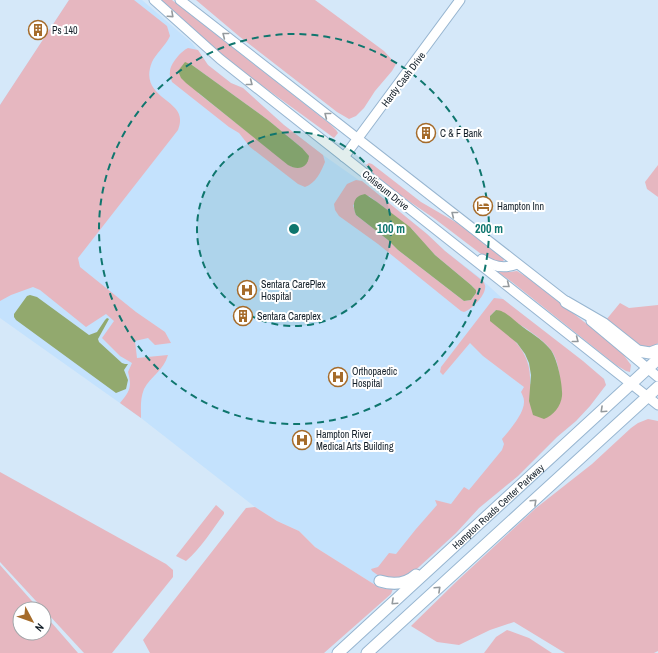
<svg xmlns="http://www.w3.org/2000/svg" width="658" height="653" viewBox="0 0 658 653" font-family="'Archivo Narrow',sans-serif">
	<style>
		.built { fill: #c4e2fd }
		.green { fill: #e6b7c0; fill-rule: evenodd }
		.water { fill: #92a96e }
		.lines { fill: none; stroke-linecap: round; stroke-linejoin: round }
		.tertiary-casing { stroke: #97b5d0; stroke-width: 11 }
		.primary-casing { stroke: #97b5d0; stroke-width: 13 }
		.tertiary { stroke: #fff; stroke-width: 9 }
		.primary { stroke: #fff; stroke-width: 11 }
		.oneway { stroke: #949a9e }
		.ring { fill: none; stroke: #0f766e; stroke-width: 2; stroke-dasharray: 7 5 }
		.labels { text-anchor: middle; stroke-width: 4; stroke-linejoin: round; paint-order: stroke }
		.poi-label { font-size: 10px; fill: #121e28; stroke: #fff; text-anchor: start }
		.street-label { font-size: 10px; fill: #121e28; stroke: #fff }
		.centre { fill: #0f766e; stroke: #fff; stroke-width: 2 }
		.ring-label { font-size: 12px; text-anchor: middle; font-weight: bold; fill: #0f766e; stroke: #fff; stroke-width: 4; stroke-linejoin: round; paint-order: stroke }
	</style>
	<rect width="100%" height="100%" fill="#d5e8f9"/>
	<!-- built -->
	<path class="built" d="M69 0H142L192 43 208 65 217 72 231 83 243 88 284 125 323 155 373 190 427 234 445 251 479 277 503 299 604 379 606 385 590 406 576 421 557 437 518 476 479 508 456 533 436 552 393 589 380 588 315 547 299 531 277 521 255 507 141 418 0 318V105Z"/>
	<!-- green -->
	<g class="green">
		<path d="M69 0H134L167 26 170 36C166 45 155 55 152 62 138 97 182 99 180 121 180 124 179 127 178 130L78 258 80 267 136 312 165 332 171 343 155 345 148 338 135 341 137 358 168 355C164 370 150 377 144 389 140 399 141 408 141 418L120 403C130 391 132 387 128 372L132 363 120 356 102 338 114 321 106 314 86 327 40 290 33 287 11 295 0 301V105Z"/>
		<path d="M161 0H172L330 124 336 130 338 133 334 138 235 66Z"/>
		<path d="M196 0H315L384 51 396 64 392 71 375 91 364 108 356 116 349 119 337 112 240 37Z"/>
		<path d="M188 48 198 50 208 65 231 83 243 88 284 125 323 155 325 162C321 172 316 183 305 187L298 184 250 147 239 133 229 127 172 82C171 79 169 75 170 72 170 64 181 51 188 48ZM192 65 268 120 302 148 292 167 198 93Z"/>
		<path d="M369 163 372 164 421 202 457 223 502 257 504 259 503 262 489 260 435 219 381 182 366 165Z"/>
		<path d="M658 165V197L647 189 645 182Z"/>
		<path d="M356 180 362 181 373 190 427 234 445 251 484 282C484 284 486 286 485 288 485 296 471 310 464 312L461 311 378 244 339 216 335 210 334 204 347 184ZM369 196 412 229 422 241 435 255 471 285 476 290V293L471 300 464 301 398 250 388 240 356 215 353 205Z"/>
		<path d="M495 270 510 272 517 271 528 278 620 350 631 365 630 372 626 371 616 365 512 282Z"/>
		<path d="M494 298 503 299 583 361 604 379 606 385 590 406 576 421 557 437 518 476 479 508 456 533 408 577 393 579 379 576 372 571 371 569 378 567 389 553 396 554 416 529 437 505 435 500 451 504 464 487 469 490 502 450 504 444 502 439C509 431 525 413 524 401 524 398 522 394 521 392L524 387 483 356 470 343 443 375 440 372 441 367ZM496 310C511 319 545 338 553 353 560 366 560 382 562 396L530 384C532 350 511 338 490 316Z"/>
		<path d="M620 303 629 308 658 305V343L654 346H640L606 320Z"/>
		<path d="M648 419 658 421V651L654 653H565L514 622 490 630 459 645 437 642 411 626 457 581 536 508 592 464 631 428 638 423Z"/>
		<path d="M0 472 166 564 173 570V577L112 653H84L0 562Z"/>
		<path d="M216 505 224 512V514C212 530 201 548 186 561L176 556Z"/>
		<path d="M255 507 277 521 299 531 315 547 380 588 393 589 391 594 324 653H150L143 640 246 508Z"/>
		<path d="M0 565 39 609H20V633H44V614L78 653H0Z"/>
		<path d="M507 630 529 638 552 653H484L496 637Z"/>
	</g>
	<!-- water -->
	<g class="water">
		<path d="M185 62 192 65 268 120 302 148 309 156C308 168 298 171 288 165L186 83 181 78 178 71Z"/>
		<path d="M365 194 377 202 410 227 435 255 471 285 476 290V293L471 300 464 301 398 250 388 240 356 215C352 205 353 196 365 194Z"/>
		<path d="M30 295 37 297 89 335 97 332 105 320 107 318 109 319 98 339 99 342 122 363 125 364H128L124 370 128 380 126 389 116 393 16 320 14 317V314L27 296Z"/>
		<path d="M496 310C504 310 513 319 519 324 529 332 542 339 550 349 557 357 563 385 562 396 561 406 553 416 544 419L533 415 529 401 531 375 529 363 525 354 517 343 490 321V316Z"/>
	</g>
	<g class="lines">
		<defs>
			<g id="tertiary">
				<path d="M154 0 220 59 658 405"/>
				<path d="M180 0 572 306"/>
				<path d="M344 157 460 0"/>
				<path d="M482 259C493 267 505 269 517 264"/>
				<path d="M591 321 658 377"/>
			</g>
			<g id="primary">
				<path d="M566 302 604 324 638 351 650 353 658 350"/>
				<path d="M380 581C393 585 405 585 416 575"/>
				<path id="s1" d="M338 653 658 359"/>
				<path d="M367 653 658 387"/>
			</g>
		</defs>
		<!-- tertiary casing -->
		<use href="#tertiary" class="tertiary-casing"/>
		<!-- primary casing -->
		<use href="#primary" class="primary-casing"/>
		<!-- tertiary -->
		<use href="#tertiary" class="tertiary"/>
		<!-- primary -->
		<use href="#primary" class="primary"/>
	</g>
	<!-- one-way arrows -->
	<defs><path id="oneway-chevron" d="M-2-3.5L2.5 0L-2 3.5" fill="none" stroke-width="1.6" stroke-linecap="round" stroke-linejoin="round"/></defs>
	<g class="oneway">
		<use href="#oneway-chevron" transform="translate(171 15) rotate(42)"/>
		<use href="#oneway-chevron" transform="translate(225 35) rotate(-142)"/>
		<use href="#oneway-chevron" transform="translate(250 83) rotate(38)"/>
		<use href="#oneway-chevron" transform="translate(327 115) rotate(-142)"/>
		<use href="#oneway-chevron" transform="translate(454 214) rotate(-142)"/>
		<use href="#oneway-chevron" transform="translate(507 285) rotate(38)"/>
		<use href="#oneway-chevron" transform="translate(576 340) rotate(38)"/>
		<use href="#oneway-chevron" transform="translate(603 410) rotate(137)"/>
		<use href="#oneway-chevron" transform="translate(534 502) rotate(-43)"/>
		<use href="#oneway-chevron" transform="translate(438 589) rotate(-43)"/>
		<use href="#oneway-chevron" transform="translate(394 602) rotate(137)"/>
	</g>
	<!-- distance rings -->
	<circle cx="294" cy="229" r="97" fill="#0f766e" fill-opacity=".12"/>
	<g class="ring">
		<circle cx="294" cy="229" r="97"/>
		<circle cx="294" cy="229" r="195"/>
	</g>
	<!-- icons -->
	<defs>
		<symbol id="building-ring" viewBox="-11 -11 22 22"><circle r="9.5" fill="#fff" stroke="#a56b2a" stroke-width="1.5"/><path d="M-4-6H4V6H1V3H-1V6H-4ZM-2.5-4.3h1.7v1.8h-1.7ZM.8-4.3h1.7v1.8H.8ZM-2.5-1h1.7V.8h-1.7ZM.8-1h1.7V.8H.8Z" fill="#a56b2a"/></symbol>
		<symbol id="hotel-ring" viewBox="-11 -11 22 22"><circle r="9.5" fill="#fff" stroke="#a56b2a" stroke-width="1.5"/><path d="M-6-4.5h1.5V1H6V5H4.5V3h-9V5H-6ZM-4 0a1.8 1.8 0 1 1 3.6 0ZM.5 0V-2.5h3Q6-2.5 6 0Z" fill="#a56b2a"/></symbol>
		<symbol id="hospital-ring" viewBox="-11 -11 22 22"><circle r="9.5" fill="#fff" stroke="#a56b2a" stroke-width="1.5"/><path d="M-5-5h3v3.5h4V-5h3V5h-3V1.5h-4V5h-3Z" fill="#a56b2a"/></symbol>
	</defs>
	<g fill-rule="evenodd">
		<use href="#building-ring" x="27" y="19" width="22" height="22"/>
		<use href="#building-ring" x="415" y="122" width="22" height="22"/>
		<use href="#hotel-ring" x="472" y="195" width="22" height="22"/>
		<use href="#hospital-ring" x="236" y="279" width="22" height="22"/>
		<use href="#building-ring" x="232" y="305" width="22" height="22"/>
		<use href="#hospital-ring" x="327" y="366" width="22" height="22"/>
		<use href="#hospital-ring" x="291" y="429" width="22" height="22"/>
	</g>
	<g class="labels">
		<!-- poi labels -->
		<g class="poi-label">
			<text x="52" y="34">Ps 140</text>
			<text x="440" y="137">C &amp; F Bank</text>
			<text x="497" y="210">Hampton Inn</text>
			<text x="261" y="288">Sentara CarePlex<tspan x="261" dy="12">Hospital</tspan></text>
			<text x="257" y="320">Sentara Careplex</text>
			<text x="352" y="375">Orthopaedic<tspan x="352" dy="12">Hospital</tspan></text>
			<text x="316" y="438">Hampton River<tspan x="316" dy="12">Medical Arts Building</tspan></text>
		</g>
		<!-- street labels -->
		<g class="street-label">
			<text transform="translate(403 79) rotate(-53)" y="4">Hardy Cash Drive</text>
			<text transform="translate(386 190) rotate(39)" y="4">Coliseum Drive</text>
			<text dy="4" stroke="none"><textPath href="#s1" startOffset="217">Hampton Roads Center Parkway</textPath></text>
		</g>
	</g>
	<circle cx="294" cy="229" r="6" class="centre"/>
	<g class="ring-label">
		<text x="391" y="233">100 m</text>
		<text x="489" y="233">200 m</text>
	</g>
	<!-- north arrow -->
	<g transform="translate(32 621) rotate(131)"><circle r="19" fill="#ffffff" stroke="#a0a5a9"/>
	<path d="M0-3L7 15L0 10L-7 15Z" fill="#a56b2a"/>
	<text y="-6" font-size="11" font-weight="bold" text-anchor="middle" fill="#121e28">N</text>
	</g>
</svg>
